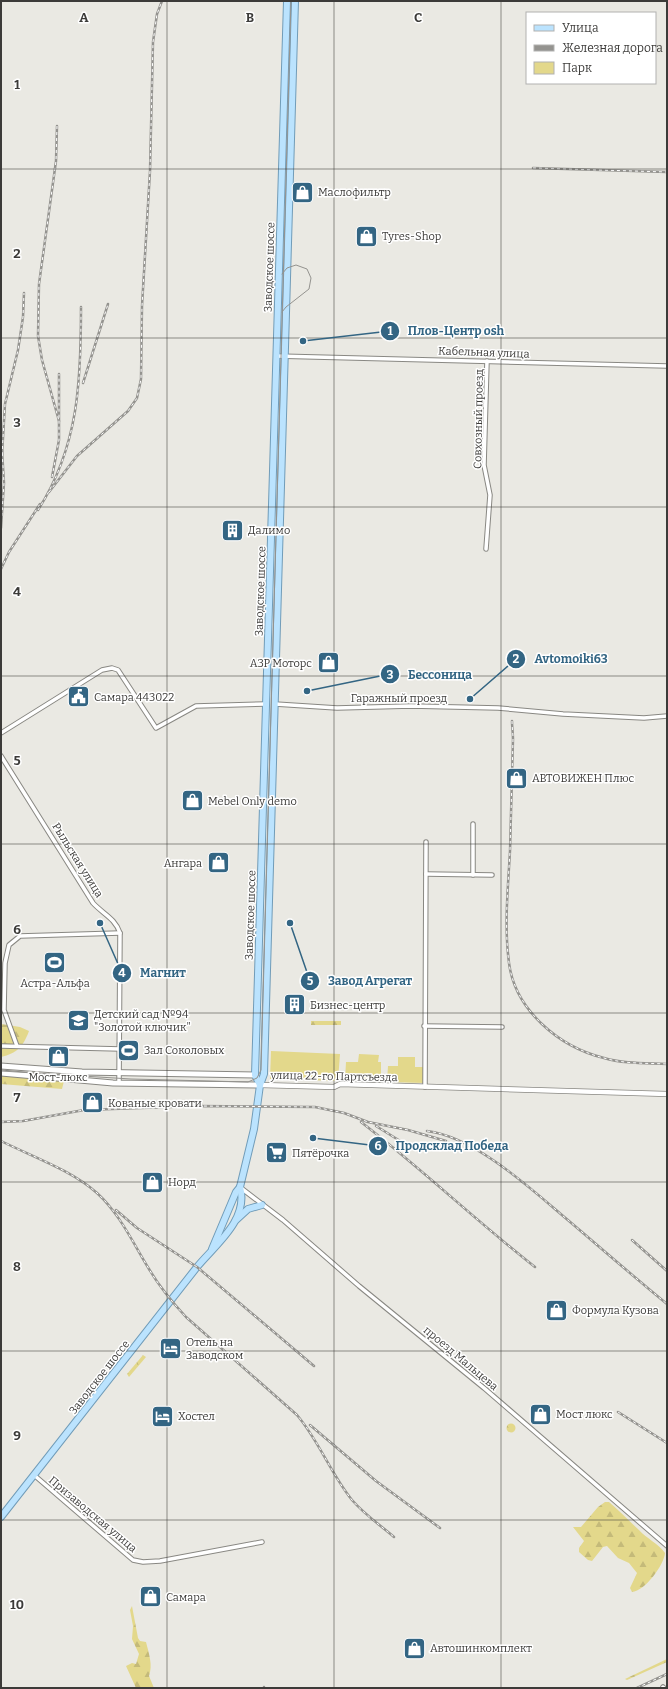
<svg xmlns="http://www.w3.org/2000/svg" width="668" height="1689" viewBox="0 0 668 1689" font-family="Bitter,serif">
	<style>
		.green { fill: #e3d88b }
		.forest { fill: url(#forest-firs) }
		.park { fill: url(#park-crowns) }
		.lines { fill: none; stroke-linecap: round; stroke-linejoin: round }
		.minor-casing { stroke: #898883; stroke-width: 5.5 }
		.tertiary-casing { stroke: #898883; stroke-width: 6 }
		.secondary-casing { stroke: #898883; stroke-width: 7 }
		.primary-casing { stroke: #719cb8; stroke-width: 8 }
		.minor { stroke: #fff; stroke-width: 3.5 }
		.tertiary { stroke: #fff; stroke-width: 4.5 }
		.secondary { stroke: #fff; stroke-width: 5 }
		.primary { stroke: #bbe3fe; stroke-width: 6 }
		.tram { stroke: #94938f; stroke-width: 1 }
		.rail-casing { stroke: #94938f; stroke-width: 2.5 }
		.rail { stroke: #fff; stroke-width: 1; stroke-dasharray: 3; stroke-linecap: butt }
		.grid { fill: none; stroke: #3c3b39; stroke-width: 1; stroke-opacity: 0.55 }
		.labels { text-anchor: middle; stroke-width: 3; stroke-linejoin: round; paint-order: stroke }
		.poi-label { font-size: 11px; fill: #3c3b39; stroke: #fff; text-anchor: start }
		.street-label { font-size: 11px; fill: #3c3b39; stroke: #fff }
		.grid-label { font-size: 13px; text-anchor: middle; font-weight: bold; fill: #3c3b39; stroke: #fff; stroke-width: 3; stroke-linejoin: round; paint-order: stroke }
		.leader { fill: none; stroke: #336583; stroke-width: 1.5 }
		.callout-dot { fill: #336583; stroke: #fff; stroke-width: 1.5 }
		.mark-label { font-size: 12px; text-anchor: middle; font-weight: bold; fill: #fff }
		.callout-label { font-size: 12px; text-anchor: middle; font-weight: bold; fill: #336583; stroke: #fff; stroke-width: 3; stroke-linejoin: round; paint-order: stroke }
	</style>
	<defs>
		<pattern id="forest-firs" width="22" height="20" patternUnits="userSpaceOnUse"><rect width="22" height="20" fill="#e3d88b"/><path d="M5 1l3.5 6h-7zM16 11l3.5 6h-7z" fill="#c4ba79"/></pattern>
		<pattern id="park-crowns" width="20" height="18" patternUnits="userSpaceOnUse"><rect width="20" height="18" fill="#e3d88b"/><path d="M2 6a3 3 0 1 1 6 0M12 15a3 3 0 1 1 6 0" fill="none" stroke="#c4ba79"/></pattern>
	</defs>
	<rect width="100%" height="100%" fill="#eae9e3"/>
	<!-- green -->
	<g class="green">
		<path d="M271 1051 340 1054 338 1081 270 1079Z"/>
		<path d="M359 1054 379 1055 378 1062H381V1081L345 1080 346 1062H358Z"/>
		<path d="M398 1057H415V1067H425L424 1083 387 1082 388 1066H398Z"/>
	</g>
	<!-- forest -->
	<g class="forest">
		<rect x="311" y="1021" width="30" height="4"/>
		<path d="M1 1024 20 1027 29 1031C23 1047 17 1053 1 1057Z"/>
		<path d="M1 1075 64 1081 62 1089 1 1084Z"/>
		<path d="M605 1502H609C620 1511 629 1521 639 1530 647 1539 658 1543 665 1553 664 1565 645 1591 632 1592L630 1588 637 1573 629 1563 618 1558 607 1546 603 1547 592 1561 588 1560 579 1552V1548L584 1541 573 1527H581L598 1507Z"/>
		<path d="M132 1606 138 1638 140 1641 146 1642C149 1654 153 1665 149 1676L154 1688H136L126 1666 132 1663 136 1664 139 1654 132 1639 133 1626 130 1610Z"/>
		<path d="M667 1659V1662L627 1680 625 1679Z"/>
	</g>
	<!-- park -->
	<g class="park">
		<path d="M143 1355 146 1357 129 1377 127 1374Z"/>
		<circle cx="511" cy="1428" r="4.5"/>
	</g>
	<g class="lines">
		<defs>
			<g id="minor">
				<path d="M276 356 667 366"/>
				<path d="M486 549 490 495 484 465 487 361"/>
				<path d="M275 704 337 708 411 706 498 708 563 714 644 718 667 716"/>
				<path d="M1 733 102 670 112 668 118 670 156 728 196 706 266 704"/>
				<path d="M1 756 93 903C103 914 115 918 120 933L119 1083"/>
				<path d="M473 824V875"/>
				<path d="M426 874 492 875"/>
				<path d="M424 1026 502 1027"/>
				<path d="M1 1046 120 1049"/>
				<path d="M17 1046 4 1010 5 963 9 945 20 936 120 933"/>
				<path d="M425 1087 426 842"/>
				<path d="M241 1188 283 1220 359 1286 484 1388 667 1546"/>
				<path d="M34 1475 133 1560 143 1562 160 1561 262 1542"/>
				<path d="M663 1687 664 1688"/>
			</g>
			<path id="tertiary" d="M260 1085 334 1087 340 1084 667 1094"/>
			<g id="secondary">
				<path d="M1 1066 82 1072 255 1075"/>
				<path d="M1 1073 113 1083 260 1085"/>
			</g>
			<g id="primary">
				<path d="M260 1085 255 1075 287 1"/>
				<path d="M236 1220 248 1209 262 1205"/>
				<path d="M212 1249 236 1192 240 1187 254 1129 260 1085 264 1074 295 1"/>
				<path d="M1 1517 197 1267C215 1245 249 1220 240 1187"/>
			</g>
		</defs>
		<!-- minor casing -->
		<use href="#minor" class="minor-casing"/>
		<!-- tertiary casing -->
		<use href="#tertiary" class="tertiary-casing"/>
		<!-- secondary casing -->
		<use href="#secondary" class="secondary-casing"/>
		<!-- primary casing -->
		<use href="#primary" class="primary-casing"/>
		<!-- minor -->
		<use href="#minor" class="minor"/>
		<!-- tertiary -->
		<use href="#tertiary" class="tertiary"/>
		<!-- secondary -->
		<use href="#secondary" class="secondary"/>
		<!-- primary -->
		<use href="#primary" class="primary"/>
		<!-- tram -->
		<g class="tram">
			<path d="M282 312 286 307 309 289 311 278 307 269 296 265 287 268 282 274"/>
			<path d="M1 1071 131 1079 248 1082 257 1078 261 1070 291 1"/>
		</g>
		<defs>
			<g id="rail">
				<path d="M57 126 56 161 39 284 38 336 42 360 59 421"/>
				<path d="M533 168 667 172"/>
				<path d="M83 383 108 304"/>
				<path d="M2 455 5 404 18 350 23 317 24 293"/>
				<path d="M52 477 59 440V374"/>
				<path d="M49 492 77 456 128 411 137 398 141 379 142 306 150 171 153 42 157 14 162 1"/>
				<path d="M38 510C79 446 81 380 81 307"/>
				<path d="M1 528 4 483 2 450"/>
				<path d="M1 569 9 552 40 504"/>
				<path d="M512 721C512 727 513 733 513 739 512 777 511 814 510 851 508 888 504 926 509 963 515 1010 559 1047 604 1058 624 1064 646 1063 667 1064"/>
				<path d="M1 1122 23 1121 84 1110 198 1106 315 1107 344 1113 368 1122 408 1130 446 1141"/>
				<path d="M361 1122C421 1168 475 1220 535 1267"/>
				<path d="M376 1126 405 1144"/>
				<path d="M427 1131C476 1137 532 1190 569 1221 602 1249 634 1277 667 1304"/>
				<path d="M1 1141C33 1157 71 1170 97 1193 120 1214 133 1243 149 1269 159 1286 172 1302 186 1317L297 1415C319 1441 331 1474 352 1500 364 1514 380 1525 394 1537"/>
				<path d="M116 1210 137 1228 197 1267 314 1366"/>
				<path d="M632 1240 667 1271"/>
				<path d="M618 1412 667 1443"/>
				<path d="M310 1425 376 1481 440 1528"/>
				<path d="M264 1687V1688"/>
				<path d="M637 1688 667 1674"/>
			</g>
		</defs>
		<!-- rail casing -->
		<use href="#rail" class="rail-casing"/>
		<!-- rail -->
		<use href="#rail" class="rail"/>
	</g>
	<!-- grid -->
	<path class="grid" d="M167 1V1688M334 1V1688M501 1V1688M1 169H667M1 338H667M1 507H667M1 676H667M1 844H667M1 1013H667M1 1182H667M1 1351H667M1 1520H667"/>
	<!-- icons -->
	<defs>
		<symbol id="shop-square" viewBox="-11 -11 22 22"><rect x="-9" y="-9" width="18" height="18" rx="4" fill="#336583" stroke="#fff"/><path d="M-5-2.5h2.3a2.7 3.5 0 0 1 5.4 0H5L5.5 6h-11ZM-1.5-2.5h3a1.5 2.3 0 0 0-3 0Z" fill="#fff"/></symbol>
		<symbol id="building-square" viewBox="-11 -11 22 22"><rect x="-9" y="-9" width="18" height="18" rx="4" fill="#336583" stroke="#fff"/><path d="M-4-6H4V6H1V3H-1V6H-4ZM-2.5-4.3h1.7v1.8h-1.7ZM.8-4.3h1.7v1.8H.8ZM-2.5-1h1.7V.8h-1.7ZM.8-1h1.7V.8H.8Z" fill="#fff"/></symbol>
		<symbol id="civic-square" viewBox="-11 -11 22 22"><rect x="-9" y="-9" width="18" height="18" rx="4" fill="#336583" stroke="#fff"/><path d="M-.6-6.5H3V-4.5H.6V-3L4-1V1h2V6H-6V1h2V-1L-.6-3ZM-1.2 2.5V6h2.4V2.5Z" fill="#fff"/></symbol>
		<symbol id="stadium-square" viewBox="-11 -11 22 22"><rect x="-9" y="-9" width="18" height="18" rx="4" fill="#336583" stroke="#fff"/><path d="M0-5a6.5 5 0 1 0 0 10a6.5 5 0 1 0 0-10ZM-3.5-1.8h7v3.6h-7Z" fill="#fff"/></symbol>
		<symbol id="school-square" viewBox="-11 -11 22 22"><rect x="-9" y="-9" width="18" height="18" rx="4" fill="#336583" stroke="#fff"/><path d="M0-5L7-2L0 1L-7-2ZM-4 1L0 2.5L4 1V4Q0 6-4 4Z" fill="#fff"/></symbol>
		<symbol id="supermarket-square" viewBox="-11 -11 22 22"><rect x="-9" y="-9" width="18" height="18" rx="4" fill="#336583" stroke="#fff"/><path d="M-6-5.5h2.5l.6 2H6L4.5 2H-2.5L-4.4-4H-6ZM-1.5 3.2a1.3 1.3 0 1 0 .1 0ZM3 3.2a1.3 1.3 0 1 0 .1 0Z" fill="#fff"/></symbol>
		<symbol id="hotel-square" viewBox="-11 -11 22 22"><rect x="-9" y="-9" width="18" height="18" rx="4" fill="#336583" stroke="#fff"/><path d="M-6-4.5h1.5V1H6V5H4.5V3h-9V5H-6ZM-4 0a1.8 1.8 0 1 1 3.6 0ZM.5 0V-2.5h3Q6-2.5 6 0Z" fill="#fff"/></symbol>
	</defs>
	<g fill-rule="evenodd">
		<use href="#shop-square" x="290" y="180" width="25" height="25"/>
		<use href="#shop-square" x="354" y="224" width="25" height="25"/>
		<use href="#building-square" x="220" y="518" width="25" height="25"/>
		<use href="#shop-square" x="316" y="650" width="25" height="25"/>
		<use href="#civic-square" x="66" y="684" width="25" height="25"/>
		<use href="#shop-square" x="504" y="766" width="25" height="25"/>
		<use href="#shop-square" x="180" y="788" width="25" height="25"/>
		<use href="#shop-square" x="206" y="850" width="25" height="25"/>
		<use href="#stadium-square" x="42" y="950" width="25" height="25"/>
		<use href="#building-square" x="282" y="992" width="25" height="25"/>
		<use href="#school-square" x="66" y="1008" width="25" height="25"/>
		<use href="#stadium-square" x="116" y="1038" width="25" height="25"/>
		<use href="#shop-square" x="46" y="1044" width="25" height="25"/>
		<use href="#shop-square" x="80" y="1090" width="25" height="25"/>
		<use href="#supermarket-square" x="264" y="1140" width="25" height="25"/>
		<use href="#shop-square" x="140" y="1170" width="25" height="25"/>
		<use href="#shop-square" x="544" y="1298" width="25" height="25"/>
		<use href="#hotel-square" x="158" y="1336" width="25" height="25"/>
		<use href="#shop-square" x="528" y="1402" width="25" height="25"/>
		<use href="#hotel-square" x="150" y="1404" width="25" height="25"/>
		<use href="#shop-square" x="138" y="1584" width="25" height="25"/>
		<use href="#shop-square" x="402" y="1636" width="25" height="25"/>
	</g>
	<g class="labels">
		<!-- poi labels -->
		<g class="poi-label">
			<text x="318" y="196">Маслофильтр</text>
			<text x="382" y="240">Tyres-Shop</text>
			<text x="248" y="534">Далимо</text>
			<text x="312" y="667" text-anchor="end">АЗР Моторс</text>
			<text x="94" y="701">Самара 443022</text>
			<text x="532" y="782">АВТОВИЖЕН Плюс</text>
			<text x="208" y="805">Mebel Only demo</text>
			<text x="202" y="867" text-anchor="end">Ангара</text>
			<text x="55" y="987" text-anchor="middle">Астра-Альфа</text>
			<text x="310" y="1009">Бизнес-центр</text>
			<text x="94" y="1018">Детский сад №94<tspan x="94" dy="13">"Золотой ключик"</tspan></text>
			<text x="144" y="1054">Зал Соколовых</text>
			<text x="58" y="1081" text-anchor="middle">Мост-люкс</text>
			<text x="108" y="1107">Кованые кровати</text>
			<text x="292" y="1157">Пятёрочка</text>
			<text x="168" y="1186">Норд</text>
			<text x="572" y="1314">Формула Кузова</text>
			<text x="186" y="1346">Отель на<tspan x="186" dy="13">Заводском</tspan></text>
			<text x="556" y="1418">Мост люкс</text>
			<text x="178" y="1420">Хостел</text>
			<text x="166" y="1601">Самара</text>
			<text x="430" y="1652">Автошинкомплект</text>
		</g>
		<!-- street labels -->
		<g class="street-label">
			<text transform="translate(269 267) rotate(-88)" y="4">Заводское шоссе</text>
			<text transform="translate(484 352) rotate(2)" y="4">Кабельная улица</text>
			<text transform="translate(478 419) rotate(-89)" y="4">Совхозный проезд</text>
			<text transform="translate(260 591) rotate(-88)" y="4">Заводское шоссе</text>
			<text x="399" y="702">Гаражный проезд</text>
			<text transform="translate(78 860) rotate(58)" y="4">Рыльская улица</text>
			<text transform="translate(250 915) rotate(-88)" y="4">Заводское шоссе</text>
			<text transform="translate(334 1076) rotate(1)" y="4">улица 22-го Партсъезда</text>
			<text transform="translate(461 1358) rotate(40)" y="4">проезд Мальцева</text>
			<text transform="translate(99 1377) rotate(-52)" y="4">Заводское шоссе</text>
			<text transform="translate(93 1514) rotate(40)" y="4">Призаводская улица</text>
		</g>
	</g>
	<g class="grid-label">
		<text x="84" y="22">A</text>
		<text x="250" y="22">B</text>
		<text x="418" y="22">C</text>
		<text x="17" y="89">1</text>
		<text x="17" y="258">2</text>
		<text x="17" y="427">3</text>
		<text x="17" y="596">4</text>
		<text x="17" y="765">5</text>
		<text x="17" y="934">6</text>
		<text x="17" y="1102">7</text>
		<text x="17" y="1271">8</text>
		<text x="17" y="1440">9</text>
		<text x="17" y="1609">10</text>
	</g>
	<!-- callouts -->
	<path class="leader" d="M303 341L390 331M470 699L516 659M307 691L390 674M100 923L122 973M290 923L310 981M313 1138L378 1146"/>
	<g class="callout-dot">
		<circle cx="303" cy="341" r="4"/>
		<circle cx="470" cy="699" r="4"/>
		<circle cx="307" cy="691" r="4"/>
		<circle cx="100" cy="923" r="4"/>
		<circle cx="290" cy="923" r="4"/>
		<circle cx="313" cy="1138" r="4"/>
		<circle cx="390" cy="331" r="10"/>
		<circle cx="516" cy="659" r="10"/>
		<circle cx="390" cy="674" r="10"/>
		<circle cx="122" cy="973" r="10"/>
		<circle cx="310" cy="981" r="10"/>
		<circle cx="378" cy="1146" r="10"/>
	</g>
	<g class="mark-label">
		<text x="390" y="335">1</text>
		<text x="516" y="663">2</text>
		<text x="390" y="679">3</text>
		<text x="122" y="977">4</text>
		<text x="310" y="985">5</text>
		<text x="378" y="1150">6</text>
	</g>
	<g class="callout-label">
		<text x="456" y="335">Плов-Центр osh</text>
		<text x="571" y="663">Avtomoiki63</text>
		<text x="440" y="679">Бессоница</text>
		<text x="163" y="977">Магнит</text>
		<text x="370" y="985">Завод Агрегат</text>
		<text x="452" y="1150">Продсклад Победа</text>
	</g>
	<!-- border -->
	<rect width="668" height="1689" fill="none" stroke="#3c3b39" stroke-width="4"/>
	<!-- legend -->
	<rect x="526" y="12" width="130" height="72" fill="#ffffff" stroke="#b1b1b0"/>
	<rect x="534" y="25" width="20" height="6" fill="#bbe3fe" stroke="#b1b1b0"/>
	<text x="562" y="32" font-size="12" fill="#3c3b39">Улица</text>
	<rect x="534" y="45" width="20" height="6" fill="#94938f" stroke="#b1b1b0"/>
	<text x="562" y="52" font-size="12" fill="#3c3b39">Железная дорога</text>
	<rect x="534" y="62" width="20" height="12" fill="#e3d88b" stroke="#b1b1b0"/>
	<text x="562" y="72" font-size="12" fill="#3c3b39">Парк</text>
</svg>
